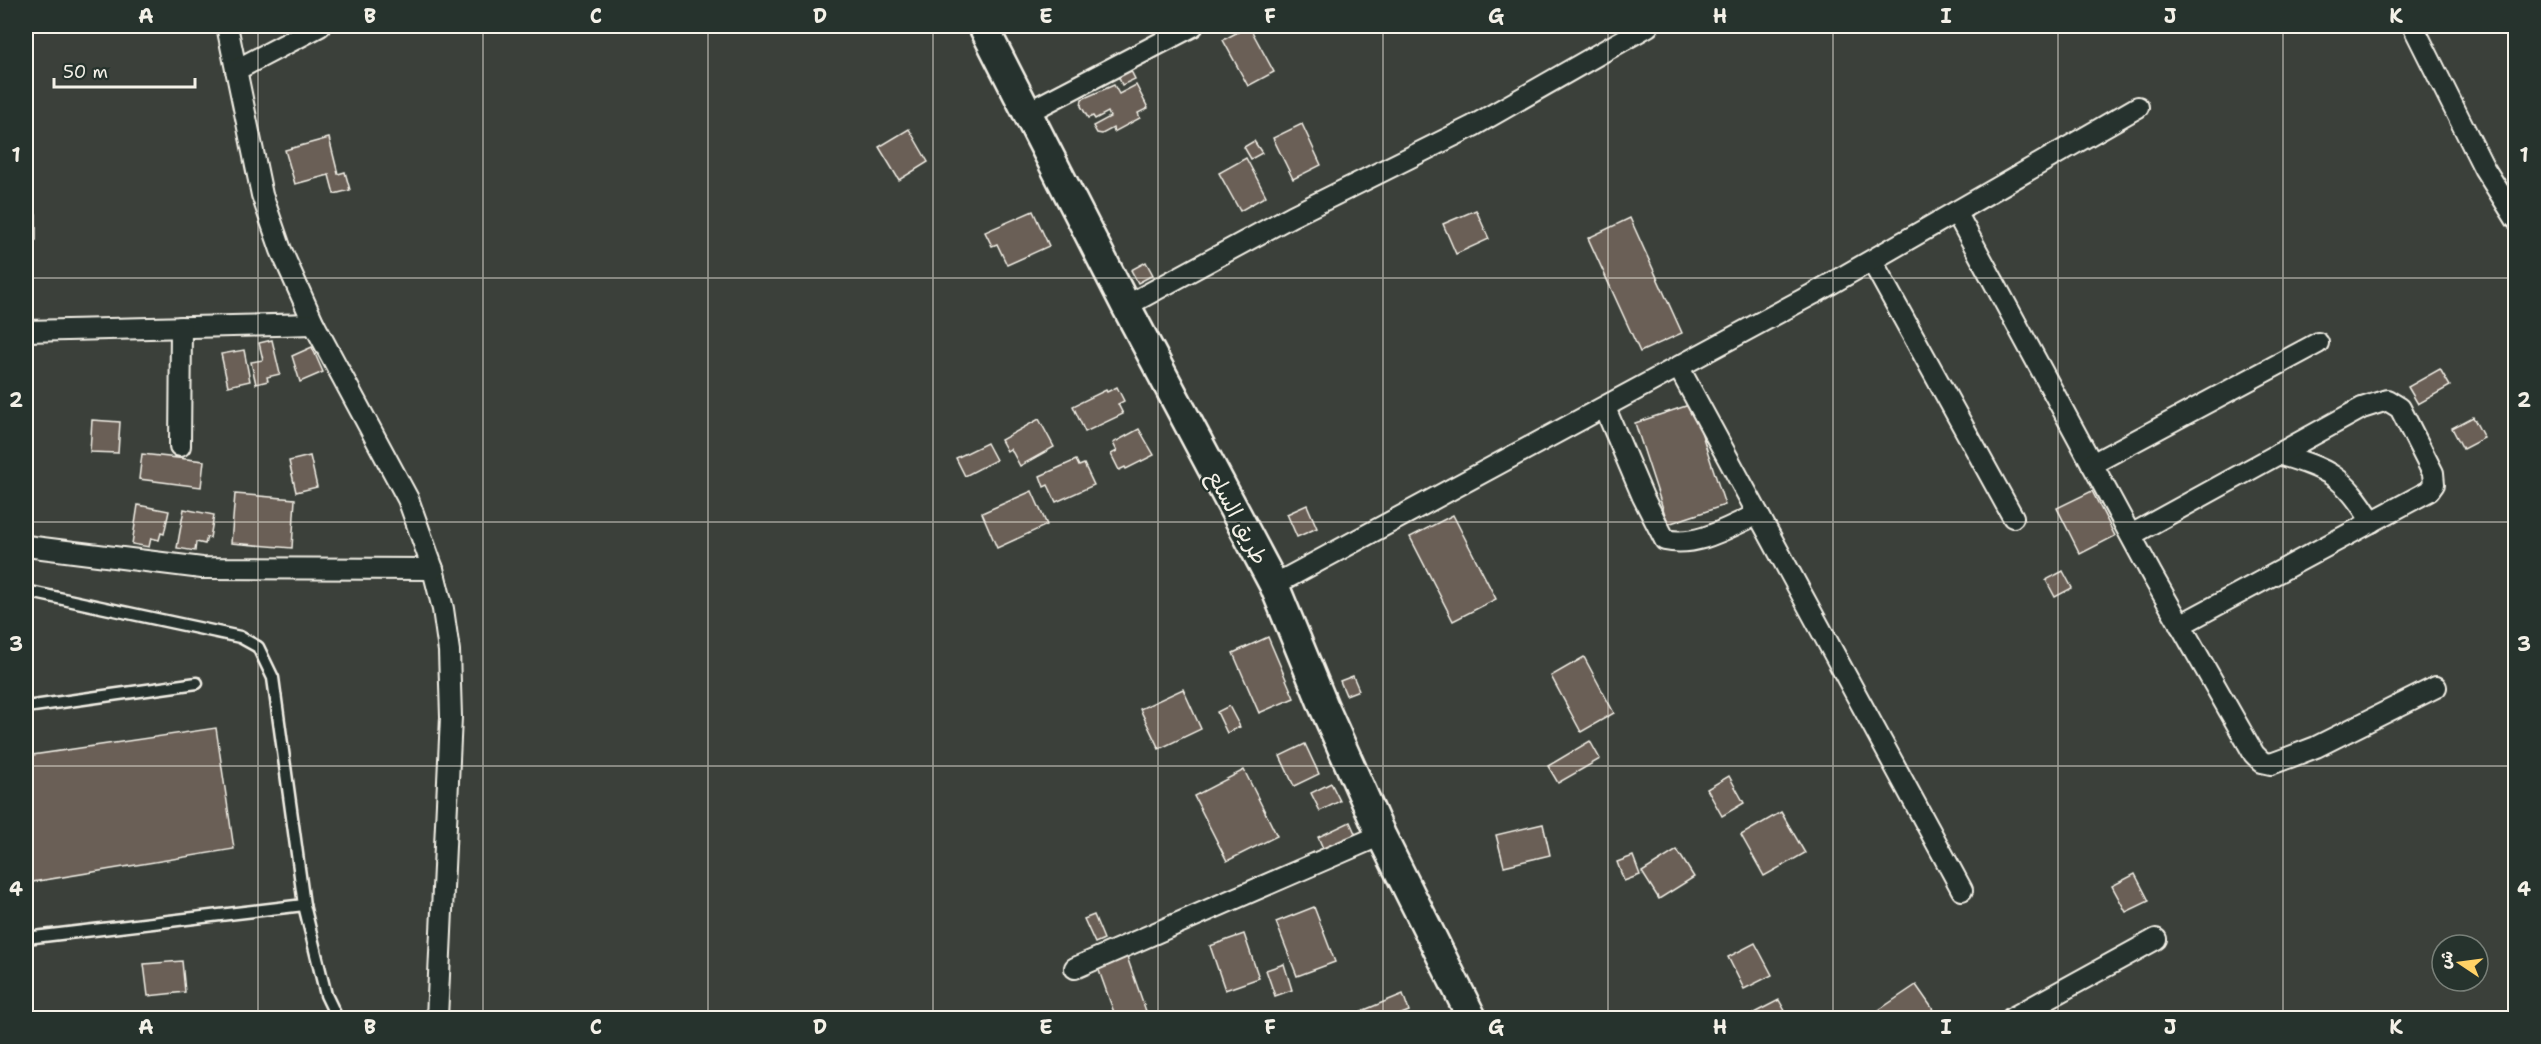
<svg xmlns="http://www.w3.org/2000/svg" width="2541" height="1044" viewBox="0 0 2541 1044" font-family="'Shantell Sans','Playpen Sans Arabic',sans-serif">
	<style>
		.building { fill: #6b5f57; stroke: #f4f1e8; stroke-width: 1.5 }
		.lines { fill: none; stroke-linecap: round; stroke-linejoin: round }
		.lane-casing { stroke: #f4f1e8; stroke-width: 15 }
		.street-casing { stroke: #f4f1e8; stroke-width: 24 }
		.secondary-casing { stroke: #f4f1e8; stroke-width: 33 }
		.lane { stroke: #26332d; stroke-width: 10 }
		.street { stroke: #26332d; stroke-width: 20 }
		.secondary { stroke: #26332d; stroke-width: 28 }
		.grid { fill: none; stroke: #f4f1e8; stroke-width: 1.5; stroke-opacity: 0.55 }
		.labels { text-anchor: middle; stroke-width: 4.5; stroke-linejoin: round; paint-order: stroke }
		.street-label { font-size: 22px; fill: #f4f1e8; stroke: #26332d }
		.neatline { fill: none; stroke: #f4f1e8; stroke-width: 2 }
		.grid-label { font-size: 20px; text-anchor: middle; font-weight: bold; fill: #f4f1e8 }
	</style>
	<rect width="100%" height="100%" fill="#3b403a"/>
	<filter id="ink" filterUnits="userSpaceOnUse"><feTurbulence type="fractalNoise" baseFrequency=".0167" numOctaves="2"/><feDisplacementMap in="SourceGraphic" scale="12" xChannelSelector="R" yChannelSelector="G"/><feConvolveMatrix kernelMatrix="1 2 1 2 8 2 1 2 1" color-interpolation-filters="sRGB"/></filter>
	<g filter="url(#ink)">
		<!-- building -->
		<g class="building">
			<path d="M1249 26 1274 72 1248 86 1223 40Z"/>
			<path d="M1128 65 1135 79 1122 85 1116 71Z"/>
			<path d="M1114 85 1119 94 1136 85 1148 108 1138 113 1140 118 1114 132 1113 128 1102 134 1097 133 1093 126 1110 117 1108 112 1095 119 1093 116 1088 118 1081 106 1082 99Z"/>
			<path d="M1302 124 1321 165 1293 179 1273 138Z"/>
			<path d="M909 129 928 162 899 180 879 147Z"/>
			<path d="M329 138 338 174 345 172 350 190 334 194 329 175 295 184 285 150Z"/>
			<path d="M1254 141 1262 153 1251 159 1244 147Z"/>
			<path d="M1246 158 1266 196 1240 211 1219 173Z"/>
			<path d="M1476 210 1489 239 1456 254 1443 224Z"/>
			<path d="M1033 211 1049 246 1007 265 997 244 992 246 985 232Z"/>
			<path d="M36 215V240L26 241V216Z"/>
			<path d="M1630 218 1682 333 1640 352 1588 238Z"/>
			<path d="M1146 262 1153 275 1138 283 1131 270Z"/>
			<path d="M272 340 280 374 267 377 268 381 256 384 251 362 263 360 259 343Z"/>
			<path d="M312 347 323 372 300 382 292 356Z"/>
			<path d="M244 350 250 381 228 386 221 354Z"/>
			<path d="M2440 369 2450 386 2418 404 2408 387Z"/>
			<path d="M1117 387 1124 401 1118 404 1123 414 1085 432 1073 406 1106 390 1107 392Z"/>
			<path d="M1692 404 1725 505 1668 524 1635 423Z"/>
			<path d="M2473 417 2484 438 2463 449 2452 428Z"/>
			<path d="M1039 419 1054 447 1020 466 1013 453 1010 449 1007 451 1001 440Z"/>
			<path d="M92 420 120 422 118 453 90 452Z"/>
			<path d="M1139 429 1154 455 1126 469 1125 467 1119 470 1111 454 1117 451 1113 443Z"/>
			<path d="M987 443 996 460 965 476 956 458Z"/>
			<path d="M142 454 204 461 201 487 139 479Z"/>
			<path d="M310 456 317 487 296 492 289 461Z"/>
			<path d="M1076 460 1079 466 1084 464 1094 485 1056 502 1048 485 1044 487 1040 476Z"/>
			<path d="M1032 491 1047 525 997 548 982 513Z"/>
			<path d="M2092 491 2115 536 2080 554 2057 508Z"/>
			<path d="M235 494 295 499 292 548 231 543Z"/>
			<path d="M138 505 169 511 164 534 161 533 159 540 151 538 149 547 132 544Z"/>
			<path d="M1307 505 1317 528 1297 537 1287 514Z"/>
			<path d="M184 509 214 515 210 538 207 537 205 544 196 542 195 551 177 548Z"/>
			<path d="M1453 515 1496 599 1453 621 1410 537Z"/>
			<path d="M2063 571 2072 588 2055 597 2046 580Z"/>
			<path d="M1268 637 1294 698 1259 713 1233 653Z"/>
			<path d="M1584 657 1614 713 1581 732 1551 676Z"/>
			<path d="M1353 676 1359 690 1346 695 1340 681Z"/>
			<path d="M1183 689 1201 729 1159 749 1140 709Z"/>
			<path d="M1229 706 1240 727 1227 733 1217 712Z"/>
			<path d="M216 728 234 849 26 883V756Z"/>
			<path d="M1590 741 1600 759 1558 783 1548 766Z"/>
			<path d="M1305 744 1319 774 1294 786 1280 756Z"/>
			<path d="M1244 770 1277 836 1227 861 1194 796Z"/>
			<path d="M1729 776 1744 803 1722 816 1707 789Z"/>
			<path d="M1331 783 1340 801 1320 811 1311 793Z"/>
			<path d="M1781 812 1805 853 1764 876 1741 835Z"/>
			<path d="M1350 822 1359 842 1327 857 1318 837Z"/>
			<path d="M1543 824 1550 855 1504 866 1496 835Z"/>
			<path d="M1677 850 1694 877 1659 899 1642 872Z"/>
			<path d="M1633 856 1640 875 1624 881 1617 862Z"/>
			<path d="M2135 874 2149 901 2126 912 2112 886Z"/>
			<path d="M1314 907 1335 962 1297 976 1276 922Z"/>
			<path d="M1094 915 1104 939 1095 943 1084 919Z"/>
			<path d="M1244 934 1259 978 1225 990 1210 946Z"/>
			<path d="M1755 943 1772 975 1744 989 1728 957Z"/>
			<path d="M1126 954 1146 1011 1127 1018H1116L1097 965Z"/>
			<path d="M182 961 185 992 148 996 144 964Z"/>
			<path d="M1284 964 1292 990 1275 996 1266 970Z"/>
			<path d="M1916 985 1939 1018H1867Z"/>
			<path d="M1403 994 1409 1011 1391 1018H1345Z"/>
			<path d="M1779 1000 1789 1018H1750L1748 1016Z"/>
		</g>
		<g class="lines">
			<defs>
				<g id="lane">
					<path d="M26 591 240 637 258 647 273 678 304 905 326 995 337 1018"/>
					<path d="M26 707 197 683"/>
					<path d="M26 938 304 905"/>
				</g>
				<g id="street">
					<path d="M227 26 262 195 281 250 314 324 408 499 433 569 443 609 449 651 451 717 437 1018"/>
					<path d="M2413 26 2484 168 2516 219"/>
					<path d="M236 70 320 26"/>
					<path d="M1028 112 1193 26"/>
					<path d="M1956 212 2152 575 2254 754 2262 762 2271 764 2290 757 2316 747 2436 687"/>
					<path d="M1872 261 2013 517"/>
					<path d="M1126 306 1292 216 1473 126 1648 26"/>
					<path d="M26 331 314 324"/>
					<path d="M1679 368 1962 890"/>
					<path d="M1605 408 1643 497 1665 540C1699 547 1728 527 1758 514"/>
					<path d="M180 446 181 327"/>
					<path d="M2278 454C2330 470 2343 475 2372 522"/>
					<path d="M2092 464 2318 343"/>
					<path d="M2131 535 2362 408 2387 400 2400 408 2433 473 2434 484 2429 491 2180 625"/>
					<path d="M26 546 202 568 433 569"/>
					<path d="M1274 585 1813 294 2138 107"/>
					<path d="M1075 968 1381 835"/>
					<path d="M2012 1018 2156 939"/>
				</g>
				<path id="secondary" d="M983 26 1126 306 1274 585 1324 707 1381 835 1472 1018"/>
			</defs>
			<!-- lane casing -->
			<use href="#lane" class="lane-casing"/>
			<!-- street casing -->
			<use href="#street" class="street-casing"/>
			<!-- secondary casing -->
			<use href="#secondary" class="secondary-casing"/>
			<!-- lane -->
			<use href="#lane" class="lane"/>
			<!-- street -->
			<use href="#street" class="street"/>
			<!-- secondary -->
			<use href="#secondary" class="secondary"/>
		</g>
	</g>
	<!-- grid -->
	<path class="grid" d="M258 26V1018M483 26V1018M708 26V1018M933 26V1018M1158 26V1018M1383 26V1018M1608 26V1018M1833 26V1018M2058 26V1018M2283 26V1018M26 278H2516M26 522H2516M26 766H2516"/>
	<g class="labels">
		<!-- street labels -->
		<g class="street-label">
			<text transform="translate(1238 517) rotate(62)" y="8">طريق السلع</text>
		</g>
	</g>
	<!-- margin -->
	<rect width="2541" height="1044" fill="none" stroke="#26332d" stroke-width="66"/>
	<!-- north arrow -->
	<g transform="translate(2460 963) rotate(283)"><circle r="28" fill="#26332d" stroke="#787f78" stroke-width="1.5"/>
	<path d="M0-4.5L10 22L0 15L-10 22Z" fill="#ffd166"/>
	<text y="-9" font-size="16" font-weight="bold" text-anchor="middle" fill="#f4f1e8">ش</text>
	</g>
	<!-- scale -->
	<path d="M54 78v9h141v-9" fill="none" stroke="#f4f1e8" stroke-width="3"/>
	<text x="63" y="78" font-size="18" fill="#f4f1e8" stroke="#26332d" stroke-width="4.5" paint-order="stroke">50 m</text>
	<rect x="33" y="33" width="2475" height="978" class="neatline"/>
	<g class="grid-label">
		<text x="146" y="23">A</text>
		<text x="370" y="23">B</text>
		<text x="596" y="23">C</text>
		<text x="820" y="23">D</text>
		<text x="1046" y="23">E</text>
		<text x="1270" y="23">F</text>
		<text x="1496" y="23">G</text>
		<text x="1720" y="23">H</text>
		<text x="1946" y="23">I</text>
		<text x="2170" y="23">J</text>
		<text x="2396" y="23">K</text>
		<text x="16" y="162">1</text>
		<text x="2524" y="162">1</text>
		<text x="16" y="407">2</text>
		<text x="2524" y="407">2</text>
		<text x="16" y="651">3</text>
		<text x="2524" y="651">3</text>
		<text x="16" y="896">4</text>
		<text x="2524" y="896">4</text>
		<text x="146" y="1034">A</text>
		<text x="370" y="1034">B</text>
		<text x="596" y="1034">C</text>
		<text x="820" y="1034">D</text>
		<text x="1046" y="1034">E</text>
		<text x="1270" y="1034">F</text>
		<text x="1496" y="1034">G</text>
		<text x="1720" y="1034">H</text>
		<text x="1946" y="1034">I</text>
		<text x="2170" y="1034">J</text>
		<text x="2396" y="1034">K</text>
	</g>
</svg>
